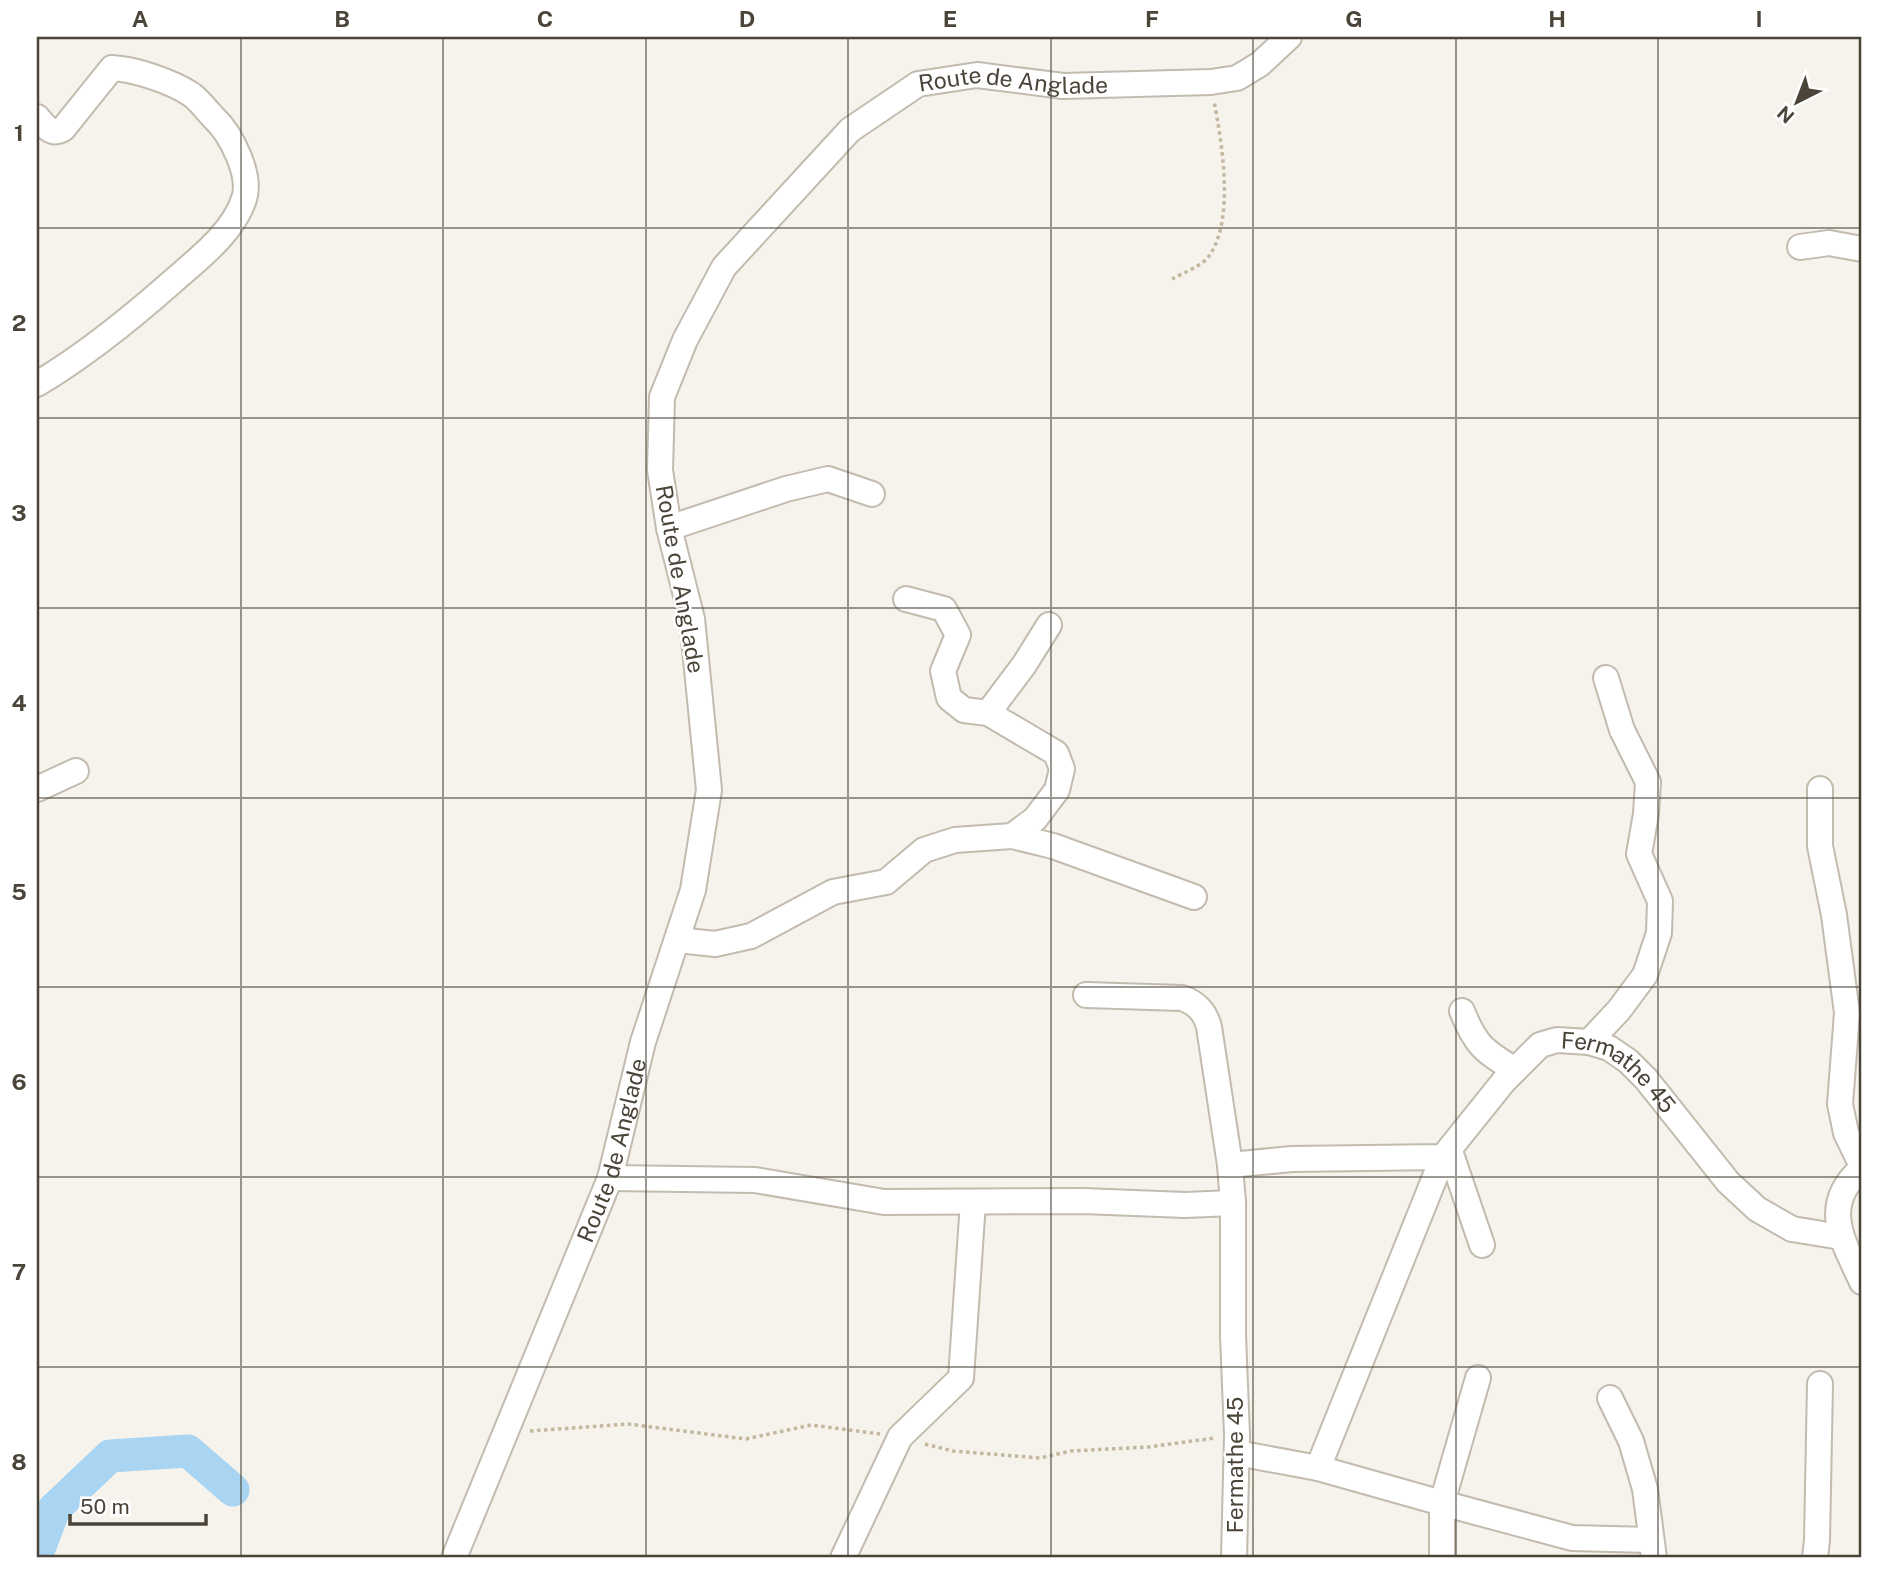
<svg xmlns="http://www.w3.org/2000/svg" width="1899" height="1595" viewBox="0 0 1899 1595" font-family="'Public Sans',sans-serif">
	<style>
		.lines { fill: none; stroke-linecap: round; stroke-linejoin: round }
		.river { stroke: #a9d4f2; stroke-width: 33 }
		.minor-casing { stroke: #c2bbae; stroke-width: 28 }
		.path { stroke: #c4b79f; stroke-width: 3.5; stroke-dasharray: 3.5 3.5; stroke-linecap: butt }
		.minor { stroke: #fff; stroke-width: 24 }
		.grid { fill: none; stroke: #4b4439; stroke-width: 2; stroke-opacity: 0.55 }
		.labels { text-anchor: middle; stroke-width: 5; stroke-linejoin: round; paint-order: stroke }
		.street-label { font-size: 23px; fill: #4b4439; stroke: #fff }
		.neatline { fill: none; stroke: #4b4439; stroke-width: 2.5 }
		.grid-label { font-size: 23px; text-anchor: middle; font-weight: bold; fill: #4b4439 }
	</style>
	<rect width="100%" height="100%" fill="#f6f3ec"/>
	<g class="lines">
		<!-- river -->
		<path class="river" d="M37 1554 54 1509 110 1456 188 1451 233 1490"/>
		<defs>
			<g id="minor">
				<path d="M37 117C45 126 51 136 63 129L112 68C135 69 173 82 192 95 200 101 207 111 214 118 231 134 252 175 244 199 233 233 198 259 172 282 129 320 86 355 37 384"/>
				<path d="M1800 247 1829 243 1862 249"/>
				<path d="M669 528 786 489 828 479 872 494"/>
				<path d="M906 599 944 609 958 635 943 671 949 698 964 710 988 713 1056 753 1062 769 1057 790 1035 819 1012 836"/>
				<path d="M988 713 1024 665 1049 625"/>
				<path d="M37 789 76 771"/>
				<path d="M1820 789V846L1834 915 1847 1013 1840 1104 1846 1133 1862 1166"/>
				<path d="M678 940 715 944 751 936 833 892 886 882 924 850 955 840 1012 836 1053 846 1194 897"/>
				<path d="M1086 995 1182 998C1197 1003 1205 1012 1209 1027L1230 1165 1233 1203V1335L1237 1435 1234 1558"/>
				<path d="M1462 1011C1476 1046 1484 1051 1515 1070"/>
				<path d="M1589 1042 1619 1010 1645 975 1659 933 1660 901 1639 854 1646 814 1648 782 1622 730 1606 678"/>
				<path d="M1450 1151 1482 1245"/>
				<path id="s1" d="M1230 1165 1292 1159 1443 1157 1504 1081 1540 1045 1557 1040 1589 1042 1609 1048 1628 1061 1646 1079 1728 1182 1757 1209 1792 1229 1841 1237"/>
				<path d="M1862 1168C1820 1205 1842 1239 1862 1282"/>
				<path d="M610 1178 755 1180 884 1202 1083 1201 1185 1205 1233 1203"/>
				<path d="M1478 1378 1442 1503 1572 1538 1650 1540"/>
				<path d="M1610 1398 1631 1441 1645 1489 1654 1558"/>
				<path d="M1237 1453 1318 1468 1442 1503V1558"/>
				<path d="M1318 1468 1443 1157"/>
				<path id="s2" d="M454 1558 610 1178 643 1042 693 890 709 790 692 619 669 528 660 470 662 397 685 340 724 267 850 130 918 84 977 75 1063 86 1211 82 1237 78 1260 64 1289 37"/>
				<path d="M843 1558 900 1437 961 1378 973 1202"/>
				<path d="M1815 1558 1817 1540 1820 1384"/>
			</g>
		</defs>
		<!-- minor casing -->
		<use href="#minor" class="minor-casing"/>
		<!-- path -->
		<g class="path">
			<path d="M1172 279C1183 273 1202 266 1209 256 1235 220 1222 143 1214 101"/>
			<path d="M530 1431 628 1424 746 1439 811 1425 880 1434"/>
			<path d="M925 1444 953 1451 1040 1458 1071 1451 1148 1447 1215 1438"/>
		</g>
		<!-- minor -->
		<use href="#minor" class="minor"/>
	</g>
	<!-- grid -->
	<path class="grid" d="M241 37V1558M443 37V1558M646 37V1558M848 37V1558M1051 37V1558M1253 37V1558M1456 37V1558M1658 37V1558M37 228H1862M37 418H1862M37 608H1862M37 798H1862M37 987H1862M37 1177H1862M37 1367H1862"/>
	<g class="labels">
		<!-- street labels -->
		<g class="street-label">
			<text dy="8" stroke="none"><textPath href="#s2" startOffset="1718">Route de Anglade</textPath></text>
			<text transform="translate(680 579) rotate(80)" y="8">Route de Anglade</text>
			<text dy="8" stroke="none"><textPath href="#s1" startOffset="452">Fermathe 45</textPath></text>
			<text dy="8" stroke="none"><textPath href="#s2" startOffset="438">Route de Anglade</textPath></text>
			<text transform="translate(1235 1465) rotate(-90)" y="8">Fermathe 45</text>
		</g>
	</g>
	<!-- border -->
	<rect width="1899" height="1595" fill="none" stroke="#ffffff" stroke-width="77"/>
	<!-- north arrow -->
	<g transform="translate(1797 102) rotate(222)" stroke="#ffffff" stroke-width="5" paint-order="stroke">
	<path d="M0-5L12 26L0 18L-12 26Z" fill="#4b4439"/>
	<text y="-10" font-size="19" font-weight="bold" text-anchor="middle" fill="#4b4439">N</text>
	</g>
	<!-- scale -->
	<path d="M70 1514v10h136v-10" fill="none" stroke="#4b4439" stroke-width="3.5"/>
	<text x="80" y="1514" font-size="21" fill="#4b4439" stroke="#ffffff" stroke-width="5" paint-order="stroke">50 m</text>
	<rect x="38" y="38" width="1822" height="1518" class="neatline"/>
	<g class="grid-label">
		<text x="140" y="27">A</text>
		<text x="342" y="27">B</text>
		<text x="545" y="27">C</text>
		<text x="747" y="27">D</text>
		<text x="950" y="27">E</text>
		<text x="1152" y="27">F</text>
		<text x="1354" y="27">G</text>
		<text x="1557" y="27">H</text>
		<text x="1759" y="27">I</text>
		<text x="19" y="141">1</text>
		<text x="19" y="331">2</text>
		<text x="19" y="521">3</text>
		<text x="19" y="711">4</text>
		<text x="19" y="900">5</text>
		<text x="19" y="1090">6</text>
		<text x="19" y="1280">7</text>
		<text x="19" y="1470">8</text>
	</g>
</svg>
